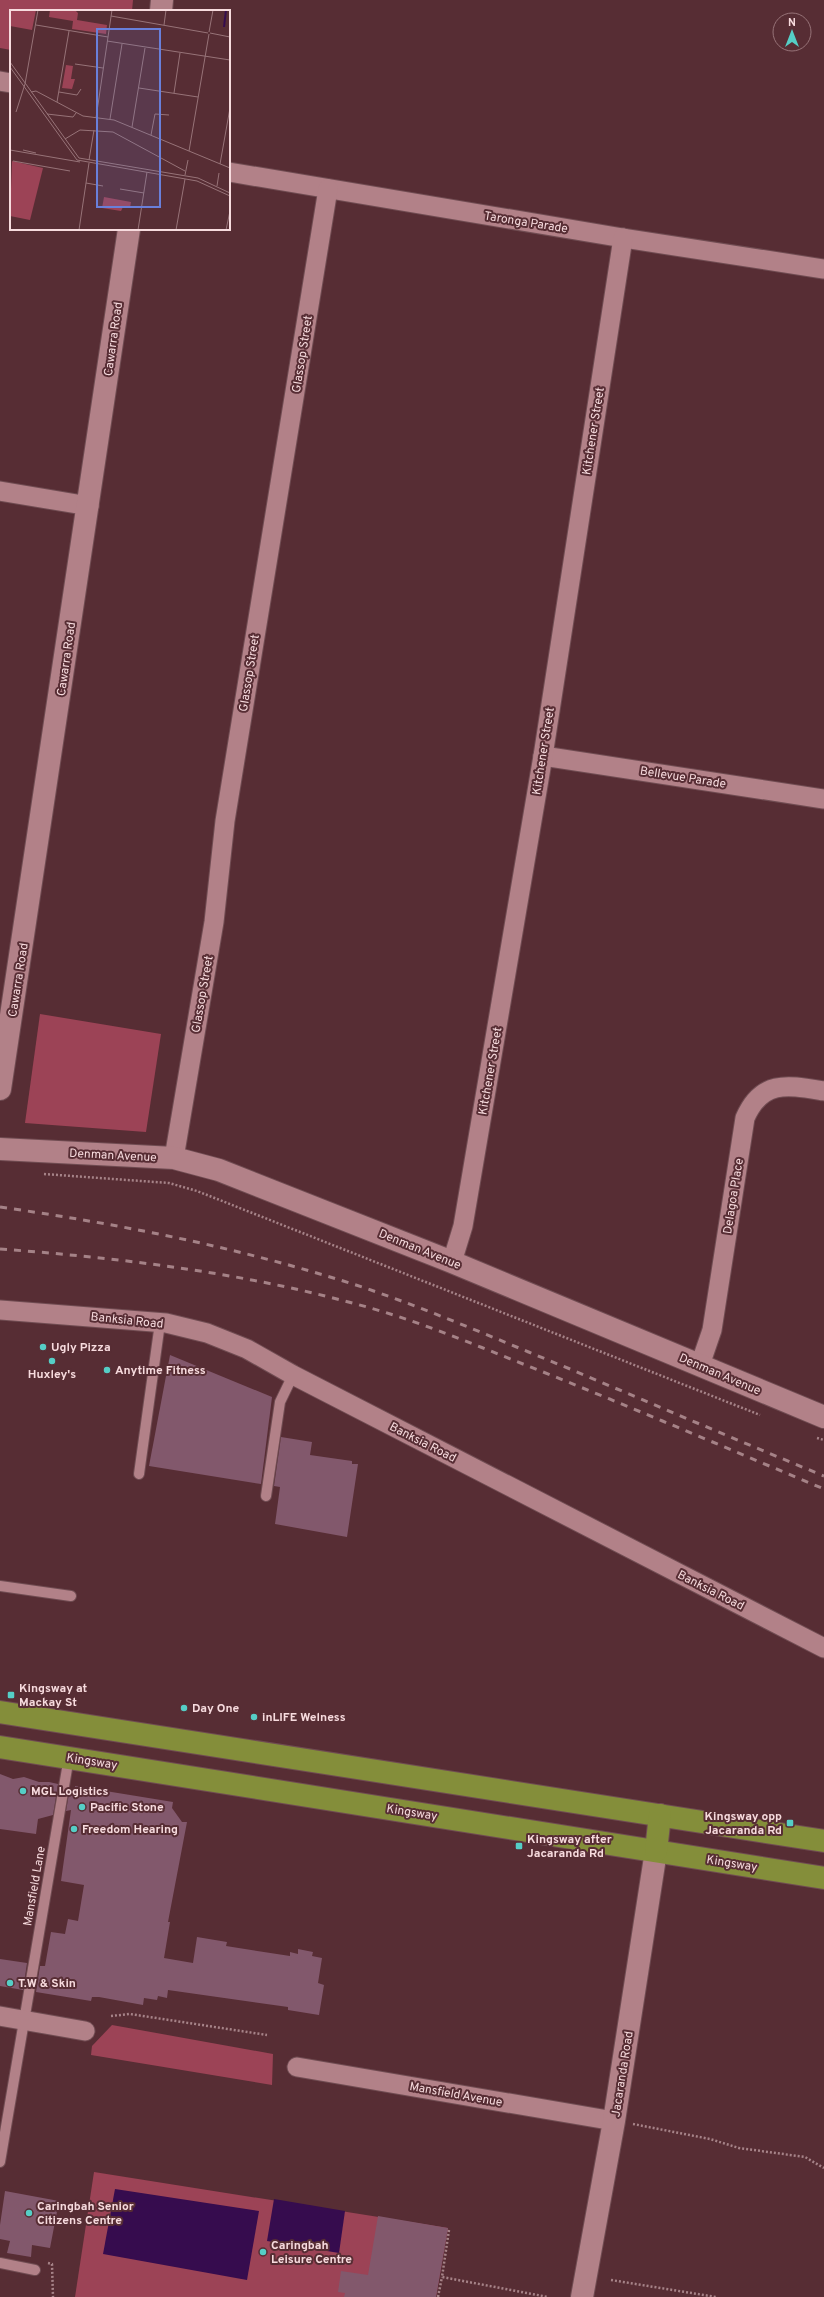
<svg xmlns="http://www.w3.org/2000/svg" width="824" height="2297" viewBox="0 0 824 2297" font-family="Overpass,sans-serif">
	<style>
		.green { fill: #9c4356 }
		.water { fill: #360c4e }
		.building { fill: #82586c }
		.lines { fill: none; stroke-linecap: round; stroke-linejoin: round }
		.service-casing { stroke: #704c52; stroke-width: 12 }
		.minor-casing { stroke: #704c52; stroke-width: 21 }
		.tertiary-casing { stroke: #704c52; stroke-width: 24 }
		.primary-casing { stroke: #704c52; stroke-width: 24 }
		.path { stroke: #a68388; stroke-width: 2.5; stroke-dasharray: 2 2; stroke-linecap: butt }
		.service { stroke: #b28188; stroke-width: 10 }
		.minor { stroke: #b28188; stroke-width: 19 }
		.tertiary { stroke: #b28188; stroke-width: 22 }
		.primary { stroke: #848e3a; stroke-width: 22 }
		.rail { stroke: #a58287; stroke-width: 3; stroke-dasharray: 7 7; stroke-linecap: butt }
		.poi-dot { fill: #55cec6; stroke: #572d34; stroke-width: 1.5 }
		.labels { text-anchor: middle; stroke-width: 4; stroke-linejoin: round; paint-order: stroke }
		.street-label { font-size: 12px; fill: #f7dbde; stroke: #572d34 }
		.poi-label { font-size: 12px; font-weight: bold; fill: #f7dbde; stroke: #572d34; text-anchor: start }
		.inset-river { fill: none; stroke: #360c4e; stroke-width: 2 }
		.inset-road { fill: none; stroke: #977378; stroke-width: 1 }
		.view { fill: #697fda; fill-opacity: 0.15; stroke: #697fda; stroke-width: 2 }
		.inset-edge { fill: none; stroke: #f7dbde; stroke-width: 2 }
	</style>
	<rect width="100%" height="100%" fill="#572d34"/>
	<!-- green -->
	<g class="green">
		<path d="M0 0H133L132 11H11V50L0 48Z"/>
		<path d="M40 1014 161 1034 146 1132 25 1123Z"/>
		<path d="M112 2025 273 2054 272 2085 91 2055 92 2046Z"/>
		<path d="M94 2172 448 2228 436 2297H75Z"/>
	</g>
	<!-- water -->
	<g class="water">
		<path d="M115 2189 259 2211 247 2280 103 2254Z"/>
		<path d="M274 2199 345 2211 339 2253 267 2241Z"/>
	</g>
	<!-- building -->
	<g class="building">
		<path d="M170 1355 272 1397 261 1484 149 1466Z"/>
		<path d="M281 1437 312 1442 310 1455 352 1461V1464H358L347 1537 275 1524 280 1487 274 1486Z"/>
		<path d="M0 1774 13 1779 24 1777 39 1782H49L58 1784 53 1815 38 1819 36 1834 0 1829Z"/>
		<path d="M75 1786 173 1802 172 1808 182 1822H187L168 1922H170L164 1958 193 1963 197 1937 227 1942 226 1946 290 1956V1952L298 1954V1949L313 1952 312 1956 322 1958 318 1983 324 1985 319 2015 288 2010V2007L168 1990 167 1998 158 1996 157 2000 144 1998 143 2005 99 1997H92L91 2001 36 1992 40 1966H45L51 1932 65 1934 68 1919 78 1921 84 1885 61 1881 71 1810 66 1811 70 1788 75 1790Z"/>
		<path d="M0 1959 27 1963 23 1990 0 1986Z"/>
		<path d="M5 2191 59 2201 50 2248 32 2245 31 2257 7 2253 10 2241 0 2239V2225Z"/>
		<path d="M378 2216 448 2228 436 2297H344L345 2293 338 2292 341 2271 368 2275Z"/>
	</g>
	<g class="lines">
		<defs>
			<g id="service">
				<path d="M139 1474 160 1323"/>
				<path d="M266 1496 280 1402 293 1375"/>
				<path d="M0 1586 71 1596"/>
				<path d="M0 2162 69 1757"/>
				<path d="M0 2263 35 2270"/>
			</g>
			<g id="minor">
				<path d="M0 81 11 83"/>
				<path d="M229 172 623 238 824 269"/>
				<path d="M0 491 89 506"/>
				<path d="M543 756 824 799"/>
				<path d="M174 1158 214 922 225 821 328 189"/>
				<path d="M452 1262 463 1226 543 756 623 238"/>
				<path d="M0 1310 166 1323 207 1333 247 1349 293 1375 824 1648"/>
				<path d="M700 1365 712 1330 745 1118C762 1079 788 1085 824 1091"/>
				<path d="M0 2016 85 2031"/>
				<path d="M297 2067 614 2121"/>
			</g>
			<g id="tertiary">
				<path d="M161 11 162 0"/>
				<path d="M0 1089 129 229"/>
				<path d="M0 1149 174 1158 219 1170 452 1262 824 1417"/>
				<path d="M582 2297 614 2121 656 1851"/>
			</g>
			<g id="primary">
				<path d="M0 1712 824 1841"/>
				<path d="M0 1747 824 1878"/>
				<path d="M656 1851 660 1815"/>
			</g>
		</defs>
		<!-- service casing -->
		<use href="#service" class="service-casing"/>
		<!-- minor casing -->
		<use href="#minor" class="minor-casing"/>
		<!-- tertiary casing -->
		<use href="#tertiary" class="tertiary-casing"/>
		<!-- primary casing -->
		<use href="#primary" class="primary-casing"/>
		<!-- path -->
		<g class="path">
			<path d="M44 1174 169 1183 197 1191 760 1415"/>
			<path d="M817 1438 824 1440"/>
			<path d="M111 2016 130 2014 267 2035"/>
			<path d="M633 2124 710 2139 739 2148 805 2157 824 2168"/>
			<path d="M449 2230 442 2277 548 2297"/>
			<path d="M48 2263 52 2264 53 2297"/>
			<path d="M611 2280 716 2297"/>
			<path d="M438 2297 442 2277"/>
		</g>
		<!-- service -->
		<use href="#service" class="service"/>
		<!-- minor -->
		<use href="#minor" class="minor"/>
		<!-- tertiary -->
		<use href="#tertiary" class="tertiary"/>
		<!-- primary -->
		<use href="#primary" class="primary"/>
		<!-- rail -->
		<g class="rail">
			<path d="M0 1207C125 1225 242 1248 362 1287 433 1311 501 1341 570 1369 655 1405 739 1441 824 1476"/>
			<path d="M0 1249C120 1258 239 1272 356 1304 413 1319 468 1342 523 1364 624 1404 724 1447 824 1489"/>
		</g>
	</g>
	<!-- markers -->
	<g class="poi-dot">
		<circle cx="43" cy="1347" r="4"/>
		<circle cx="52" cy="1361" r="4"/>
		<circle cx="107" cy="1370" r="4"/>
		<rect x="7" y="1691" width="8" height="8" rx="2"/>
		<circle cx="184" cy="1708" r="4"/>
		<circle cx="254" cy="1717" r="4"/>
		<circle cx="23" cy="1791" r="4"/>
		<circle cx="82" cy="1807" r="4"/>
		<rect x="786" y="1819" width="8" height="8" rx="2"/>
		<circle cx="74" cy="1829" r="4"/>
		<rect x="515" y="1842" width="8" height="8" rx="2"/>
		<circle cx="10" cy="1983" r="4"/>
		<circle cx="29" cy="2213" r="4"/>
		<circle cx="263" cy="2252" r="4"/>
	</g>
	<g class="labels">
		<!-- street labels -->
		<g class="street-label">
			<text transform="translate(526 222) rotate(9)" y="4">Taronga Parade</text>
			<text transform="translate(113 339) rotate(-82)" y="4">Cawarra Road</text>
			<text transform="translate(302 354) rotate(-81)" y="4">Glassop Street</text>
			<text transform="translate(593 431) rotate(-81)" y="4">Kitchener Street</text>
			<text transform="translate(66 659) rotate(-82)" y="4">Cawarra Road</text>
			<text transform="translate(249 673) rotate(-81)" y="4">Glassop Street</text>
			<text transform="translate(543 751) rotate(-81)" y="4">Kitchener Street</text>
			<text transform="translate(683 777) rotate(9)" y="4">Bellevue Parade</text>
			<text transform="translate(18 980) rotate(-81)" y="4">Cawarra Road</text>
			<text transform="translate(202 994) rotate(-80)" y="4">Glassop Street</text>
			<text transform="translate(490 1071) rotate(-80)" y="4">Kitchener Street</text>
			<text transform="translate(113 1155) rotate(3)" y="4">Denman Avenue</text>
			<text transform="translate(733 1196) rotate(-81)" y="4">Delagoa Place</text>
			<text transform="translate(420 1249) rotate(22)" y="4">Denman Avenue</text>
			<text transform="translate(127 1320) rotate(6)" y="4">Banksia Road</text>
			<text transform="translate(720 1374) rotate(23)" y="4">Denman Avenue</text>
			<text transform="translate(423 1442) rotate(27)" y="4">Banksia Road</text>
			<text transform="translate(711 1590) rotate(27)" y="4">Banksia Road</text>
			<text transform="translate(92 1761) rotate(9)" y="4">Kingsway</text>
			<text transform="translate(412 1812) rotate(9)" y="4">Kingsway</text>
			<text transform="translate(732 1863) rotate(9)" y="4">Kingsway</text>
			<text transform="translate(34 1886) rotate(-80)" y="4">Mansfield Lane</text>
			<text transform="translate(622 2074) rotate(-81)" y="4">Jacaranda Road</text>
			<text transform="translate(456 2094) rotate(10)" y="4">Mansfield Avenue</text>
		</g>
		<!-- poi labels -->
		<g class="poi-label">
			<text x="51" y="1351">Ugly Pizza</text>
			<text x="115" y="1374">Anytime Fitness</text>
			<text x="52" y="1378" text-anchor="middle">Huxley's</text>
			<text x="19" y="1692">Kingsway at<tspan x="19" dy="14">Mackay St</tspan></text>
			<text x="192" y="1712">Day One</text>
			<text x="262" y="1721">inLIFE Welness</text>
			<text x="31" y="1795">MGL Logistics</text>
			<text x="90" y="1811">Pacific Stone</text>
			<text x="782" y="1820" text-anchor="end">Kingsway opp<tspan x="782" dy="14">Jacaranda Rd</tspan></text>
			<text x="82" y="1833">Freedom Hearing</text>
			<text x="527" y="1843">Kingsway after<tspan x="527" dy="14">Jacaranda Rd</tspan></text>
			<text x="18" y="1987">T.W &amp; Skin</text>
			<text x="37" y="2210">Caringbah Senior<tspan x="37" dy="14">Citizens Centre</tspan></text>
			<text x="271" y="2249">Caringbah<tspan x="271" dy="14">Leisure Centre</tspan></text>
		</g>
	</g>
	<!-- overview -->
	<g transform="translate(10 10)">
		<rect width="220" height="220" fill="#572d34"/>
		<path d="M0 0H26L22 20 0 16ZM40 0H65L68 3 67 10 97 15 96 24 62 19 63 11 39 7ZM56 55 63 56 61 69H65L62 79 52 78ZM2 151 33 158 20 210 0 206ZM94 187 121 192 120 198 113 197 111 201 92 198Z" fill="#9c4356"/>
		<path class="inset-river" d="M214 17 216 0"/>
		<path class="inset-road" d="M101 6 198 23M26 15 98 27M154 15 156 0M199 22 203 0M200 23 220 27M97 31 220 50M0 52 69 148 188 168 220 183M65 54 93 58M0 57 67 150 187 171 220 186M129 78 188 87M21 82 26 81 73 106 104 110 220 158M49 82 67 85 71 79M164 83 170 43M47 92 59 21M6 102 15 74 28 0M37 104 63 107 66 103M86 108 102 0M100 109 112 34M122 117 135 38M141 125 145 104 159 105M55 129 70 120 103 122 175 161M0 140 70 152M13 140 26 143M179 141 199 24M79 150 84 120M3 151 60 161M210 154 220 98M175 165 178 150M76 173 93 176M207 176 209 163M110 179 134 183M69 220 79 153M128 220 137 162M166 220 175 169M216 220 220 201"/>
		<path class="view" d="M87 19H150V197H87Z"/>
		<rect width="220" height="220" class="inset-edge"/>
	</g>
	<!-- north arrow -->
	<g transform="translate(792 32)"><circle r="19" fill="#572d34" stroke="#977378"/>
	<path d="M0-3L7 15L0 10L-7 15Z" fill="#55cec6"/>
	<text y="-6" font-size="11" font-weight="bold" text-anchor="middle" fill="#f7dbde">N</text>
	</g>
</svg>
